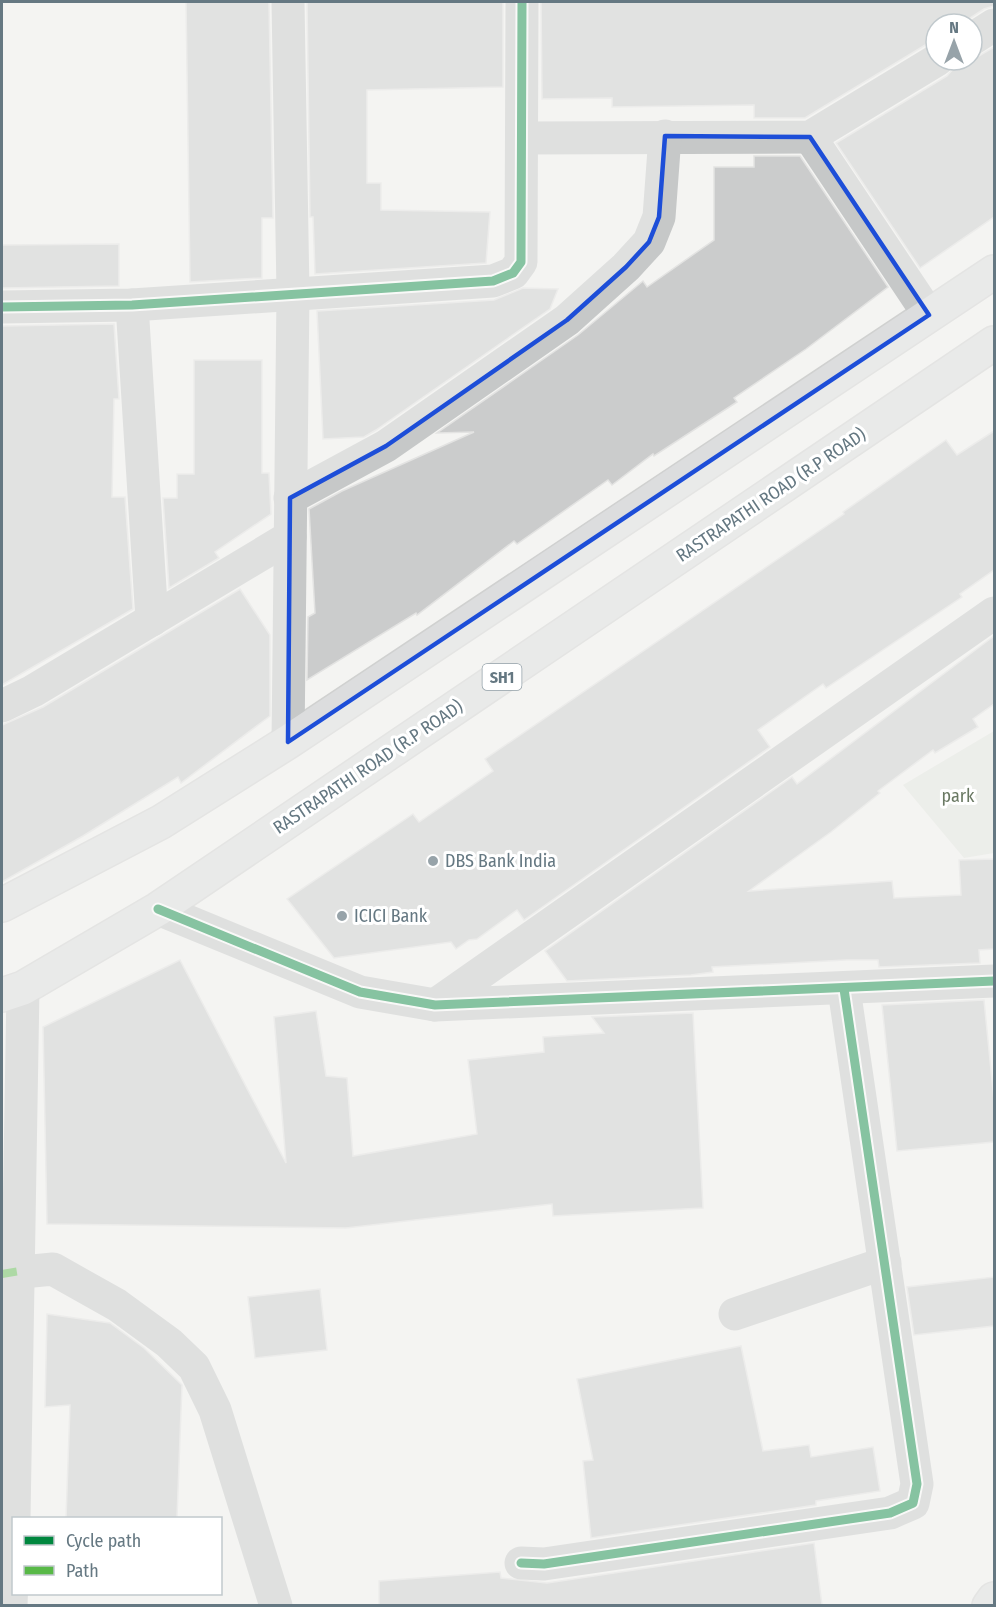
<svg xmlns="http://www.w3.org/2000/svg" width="996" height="1607" viewBox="0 0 996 1607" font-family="'Fira Sans Condensed',sans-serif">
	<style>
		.green { fill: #e3e6e0 }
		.building { fill: #cbcccc; stroke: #e3e3e2; stroke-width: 1.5 }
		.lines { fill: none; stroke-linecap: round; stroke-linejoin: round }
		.major-casing { stroke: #d0d1d0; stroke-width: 36 }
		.minor { stroke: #c6c8c8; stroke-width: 33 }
		.major { stroke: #dcddde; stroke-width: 33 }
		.quiet { stroke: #58b947; stroke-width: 8; stroke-dasharray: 15 8; stroke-linecap: butt }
		.cycleway-casing { stroke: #fff; stroke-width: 13 }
		.cycleway { stroke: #00873e; stroke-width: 9 }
		.marked { fill: none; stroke: #1d4ed8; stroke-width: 4.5; stroke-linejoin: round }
		.poi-dot { fill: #97a3a9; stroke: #fff; stroke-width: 2 }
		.labels { text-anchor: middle; stroke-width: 6; stroke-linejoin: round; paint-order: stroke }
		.shield { fill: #fff; stroke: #93a0a8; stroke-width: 1.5 }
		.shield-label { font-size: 16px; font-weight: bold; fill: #657882 }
		.street-label { font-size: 18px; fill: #657882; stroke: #fff }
		.park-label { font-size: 18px; fill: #6a7963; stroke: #fff }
		.poi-label { font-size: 18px; fill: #657882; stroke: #fff; text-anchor: start }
	</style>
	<rect width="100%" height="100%" fill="#f4f4f2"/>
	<!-- green -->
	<path class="green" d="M994 731V853L964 858 903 785Z"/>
	<!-- building -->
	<g class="building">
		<path d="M186 2H269L273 218H262V278L190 282Z"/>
		<path d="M307 2H503V87L367 90V183H381V210L490 212 486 263 315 274 313 217H310Z"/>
		<path d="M541 2H994V6L984 9 961 24H936V41L927 44 805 118H754V105L612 107V98L542 99Z"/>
		<path d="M994 47V217L920 268 836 143 947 76 954 68 956 60H972Z"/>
		<path d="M754 156H800L888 287 806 349 734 398 737 402 654 456 653 454 612 485 608 480 517 544 514 541 417 615 416 613 307 680 308 617 315 613 309 509 342 491 474 432 437 433 578 335 643 281 647 287 714 240V167H754Z"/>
		<path d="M119 244V286L2 288V245Z"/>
		<path d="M523 288 558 289 550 309 376 430 364 437 323 439 317 311 494 300Z"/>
		<path d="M114 324 119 399H114L112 497H125L133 609 2 685V326Z"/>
		<path d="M194 360H262V473H269L271 514 215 552 219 558 169 588 163 498H177V474H194Z"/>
		<path d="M994 431V570L960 594 962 597 826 688 823 684 758 730 770 747 524 920 517 910 477 939 469 940 456 949 451 942 334 958 287 899 413 814 419 822 493 771 485 759 844 514 843 512 946 440 957 455Z"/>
		<path d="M240 589 270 635V716L181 783 178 777 83 836 2 882V725L43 707Z"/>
		<path d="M994 636V704L973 719 978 727 935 753 933 750 878 791 880 793 831 832 749 891 892 881 894 898 961 895 959 860 994 859V949L979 950 980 963 879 967 878 960H846L712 967 713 972 691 975 567 981 545 951 792 777 797 784Z"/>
		<path d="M180 960 286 1163 274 1017 316 1011 326 1076 347 1078 353 1156 477 1134 468 1060 544 1052 543 1037 604 1033 592 1017 693 1013 703 1208 553 1216 552 1204 346 1228 47 1224 43 1027Z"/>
		<path d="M984 1000 994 1100V1142L897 1151 882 1005Z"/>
		<path d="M994 1277V1326L914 1335 907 1287Z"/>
		<path d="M320 1289 327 1350 255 1358 248 1297Z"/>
		<path d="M47 1314 110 1323 144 1348 182 1385 177 1518H66L70 1405 45 1407Z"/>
		<path d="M741 1346 763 1451 809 1445 811 1457 873 1447 880 1491 816 1501V1505L591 1538 583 1461 593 1460 577 1379Z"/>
		<path d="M814 1543 822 1605H379V1581L500 1572 501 1578 547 1583Z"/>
	</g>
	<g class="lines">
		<defs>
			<g id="major">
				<path d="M2 905 161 822 288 742 994 272"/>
				<path d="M2 995 23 988 158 909 994 343"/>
				<path d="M989 1606 994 1599"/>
			</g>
		</defs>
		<!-- major casing -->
		<use href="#major" class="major-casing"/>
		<!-- minor -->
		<g class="minor">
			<path d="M288 2 293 293 288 742"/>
			<path d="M972 39 994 25"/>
			<path d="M810 137 929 315"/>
			<path d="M522 138 810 137 937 60"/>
			<path d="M132 305 152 620"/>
			<path d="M2 307 132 305 493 281 513 273 521 262 522 2"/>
			<path d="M290 498 386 446 567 320 626 267 649 242 659 217 665 136"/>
			<path d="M2 706 33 691 290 537"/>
			<path d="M158 909 360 992 435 1005 994 981"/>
			<path d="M435 1005 994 613"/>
			<path d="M2 1274 53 1269 117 1305 169 1343 194 1367 215 1410 276 1606"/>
			<path d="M735 1314 885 1263"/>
			<path d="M14 1518 23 988"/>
			<path d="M521 1563 544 1564 890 1513 913 1503 917 1484 844 989"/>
			<path d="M11 1606 14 1521"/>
		</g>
		<!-- major -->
		<use href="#major" class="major"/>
		<!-- quiet -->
		<path class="quiet" d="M2 1274 20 1271"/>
		<defs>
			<g id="cycleway">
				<path d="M2 307 132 305 493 281 513 273 521 262 522 2"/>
				<path d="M158 909 360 992 435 1005 994 981"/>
				<path d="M521 1563 544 1564 890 1513 913 1503 917 1484 844 989"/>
			</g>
		</defs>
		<!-- cycleway casing -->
		<use href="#cycleway" class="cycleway-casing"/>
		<!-- cycleway -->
		<use href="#cycleway" class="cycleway"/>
	</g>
	<!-- marked area -->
	<path d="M0 0H996V1607H0ZM665 136 810 137 929 315 288 742 290 498 386 446 567 320 626 267 649 242 659 217Z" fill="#f4f4f2" fill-opacity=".55" fill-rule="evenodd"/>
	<path class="marked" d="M665 136 810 137 929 315 288 742 290 498 386 446 567 320 626 267 649 242 659 217Z"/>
	<!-- markers -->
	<g class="poi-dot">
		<circle cx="433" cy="861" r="6"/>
		<circle cx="342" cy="916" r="6"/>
	</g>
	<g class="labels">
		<!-- shield labels -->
		<rect class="shield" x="482.5" y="664" width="39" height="26" rx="4.5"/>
		<g class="shield-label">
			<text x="502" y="683">SH1</text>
		</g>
		<!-- street labels -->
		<g class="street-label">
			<text transform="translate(771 495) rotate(-34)" y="6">RASTRAPATHI ROAD (R.P ROAD)</text>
			<text transform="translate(368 767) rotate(-34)" y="6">RASTRAPATHI ROAD (R.P ROAD)</text>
		</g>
		<!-- park labels -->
		<g class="park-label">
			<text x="958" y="802">park</text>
		</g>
		<!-- poi labels -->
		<g class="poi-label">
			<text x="445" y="867">DBS Bank India</text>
			<text x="354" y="922">ICICI Bank</text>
		</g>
	</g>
	<!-- border -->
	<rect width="996" height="1607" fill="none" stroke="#657882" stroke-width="6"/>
	<!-- legend -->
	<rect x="12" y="1517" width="210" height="78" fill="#ffffff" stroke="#c1c9cd" stroke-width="1.5"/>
	<rect x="24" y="1536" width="30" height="9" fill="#00873e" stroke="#c1c9cd" stroke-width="1.5"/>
	<text x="66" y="1547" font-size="18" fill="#657882">Cycle path</text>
	<rect x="24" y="1566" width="30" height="9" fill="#58b947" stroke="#c1c9cd" stroke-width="1.5"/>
	<text x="66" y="1577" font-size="18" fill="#657882">Path</text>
	<!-- north arrow -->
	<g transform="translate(954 42)"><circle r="28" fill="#ffffff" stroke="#c1c9cd" stroke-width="1.5"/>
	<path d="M0-4.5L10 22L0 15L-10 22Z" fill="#97a3a9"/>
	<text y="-9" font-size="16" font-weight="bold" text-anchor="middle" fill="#657882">N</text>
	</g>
</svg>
